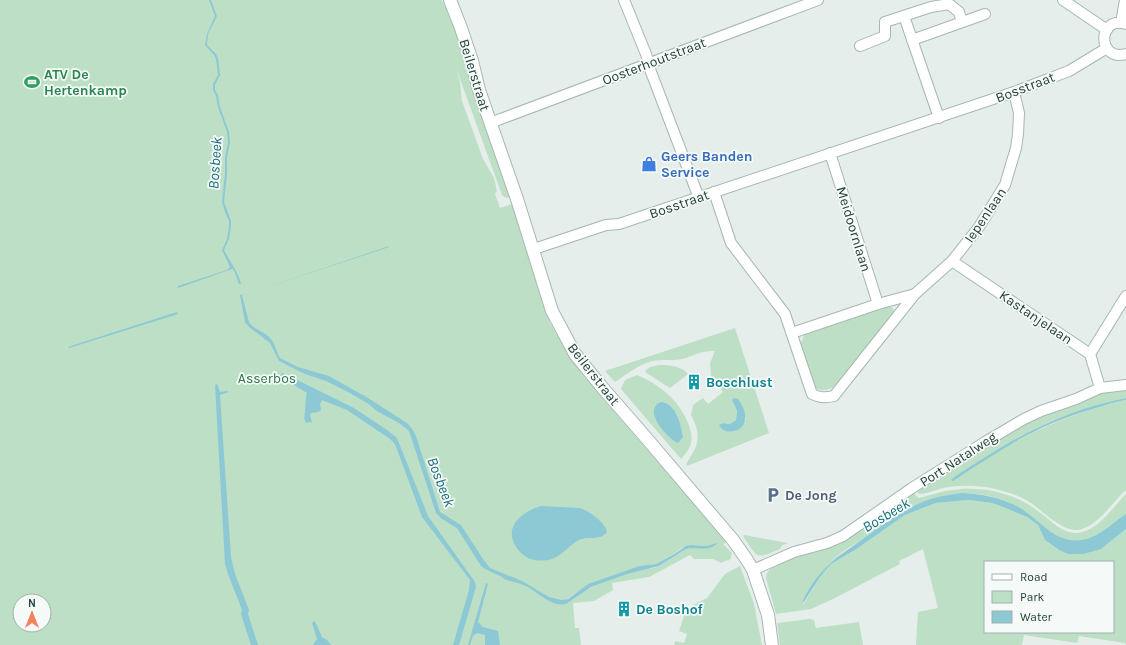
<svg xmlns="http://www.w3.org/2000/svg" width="1126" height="645" viewBox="0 0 1126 645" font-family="Karla,sans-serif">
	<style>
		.green { fill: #bddfc6; fill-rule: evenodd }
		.water { fill: #8cc9d4 }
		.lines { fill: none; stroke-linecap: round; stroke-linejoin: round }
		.minor-casing { stroke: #a7b7b1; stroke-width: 12 }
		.tertiary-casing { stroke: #a7b7b1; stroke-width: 14 }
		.minor { stroke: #fff; stroke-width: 10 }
		.tertiary { stroke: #fff; stroke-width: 12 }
		.labels { text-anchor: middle; stroke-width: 3.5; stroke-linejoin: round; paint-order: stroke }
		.street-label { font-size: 14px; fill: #234138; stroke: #f5faf8 }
		.leisure-label { font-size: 14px; font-weight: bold; fill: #27864d; stroke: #f5faf8; text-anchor: start }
		.shop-label { font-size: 14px; font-weight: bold; fill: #366cbe; stroke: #f5faf8; text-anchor: start }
		.park-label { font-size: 14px; fill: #2c7849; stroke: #f5faf8 }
		.culture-label { font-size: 14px; font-weight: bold; fill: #0d838f; stroke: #f5faf8; text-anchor: start }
		.service-label { font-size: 14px; font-weight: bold; fill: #4e5e75; stroke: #f5faf8; text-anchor: start }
		.water-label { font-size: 15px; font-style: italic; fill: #1b6f7e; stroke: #f5faf8 }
	</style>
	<rect width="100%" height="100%" fill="#e5eeea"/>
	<!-- green -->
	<g class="green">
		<path d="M0 0H442L456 31 510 197 506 198 502 195 456 68 460 82 462 101 483 159 494 178 497 191 495 194 500 208 512 204 543 305 550 323 568 355 585 378 727 542 723 544 732 553 731 558 728 561 727 560 721 563 713 559H694L690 555 649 577 612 583 613 590 594 601 573 603 575 628H579L581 645H0ZM716 543 704 549 693 548 686 549 659 566 653 568 638 570 611 579 585 590 566 604 564 600 567 599 589 584 639 566 656 564 673 555 680 549 691 545 707 546ZM20 601H44V625H20Z"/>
		<path d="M886 307H892L894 311 893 315 836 386C829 390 819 393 813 385 809 379 802 353 800 345L805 334Z"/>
		<path d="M735 328 769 433 687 466 686 464C699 444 702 437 691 415L693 405 703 398 708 404 723 392 711 376 710 363 715 351C702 350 693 356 682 359 672 361 663 359 653 361 639 364 627 374 615 382L605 371ZM733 403 746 418C743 427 738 431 730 432L720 427 723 423 730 424 736 420 737 411Z"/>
		<path d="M660 365C669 365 682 366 688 374L670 388 645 372 646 370 650 367Z"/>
		<path d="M637 375C660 385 678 399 688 423 694 438 693 447 681 459L621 389 625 380ZM676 414 677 417 668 435 655 419Z"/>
		<path d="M1126 390V398C1072 411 1028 429 982 459 972 466 960 472 951 480 998 451 1043 423 1096 408 1106 405 1116 401 1126 400V490C1112 502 1097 528 1077 530 1061 531 1042 510 1028 501 1022 497 1013 494 1006 492 986 485 964 484 943 488 935 490 927 494 919 494L915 489 934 481 981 449 1025 423 1098 393Z"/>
		<path d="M961 489C981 488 1000 491 1018 499 1027 503 1034 508 1042 514 1056 525 1068 539 1088 530 1103 523 1115 505 1126 494V514C1109 525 1094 542 1073 541 1050 539 1028 510 1006 501 949 480 913 506 868 536 855 544 839 552 829 564 818 576 809 590 802 604L803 605 820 577 831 564 855 550 905 515 936 503 969 500 992 503 1003 507 1027 517 1038 525 1045 540 1059 550 1101 549 1126 529V645L1125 643 1079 636 1077 643 1024 635 1022 645H916L918 612 938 608 923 549 899 561 900 564 835 598 811 609 776 614 766 578C766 570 773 568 779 565L778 562 848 538 902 502 912 492 919 498 945 491ZM985 562H1113V632H985Z"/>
		<path d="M744 535 787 543V544L782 545 780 549C755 560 758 558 743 536Z"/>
		<path d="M740 566 754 604 762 645H674L675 641 684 643 687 634 679 631 686 610 691 606 707 598 725 574Z"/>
		<path d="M810 619 814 620 816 628 859 622 863 645H780L777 623Z"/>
	</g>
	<!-- water -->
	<g class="water">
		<path d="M209 0H211L217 16 208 34 207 45 216 54 218 58 220 75 215 85V90L218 95 220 107 229 132 230 142 227 158V174L224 202 231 221V226L229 239 224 250C230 262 238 271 241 284H239L234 270 232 269 178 288V286L227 270 230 267 222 250 227 239 229 226V221L225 212 222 202 225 173V158L228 142 227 132 218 107 216 96 213 90V84L218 75 216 59 214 55 205 45 207 34 215 16Z"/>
		<path d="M389 246V247L262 289Z"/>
		<path d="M248 293 242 295 249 322C254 330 264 331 270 338 276 344 276 352 280 358L298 367 329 376 368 398 407 423 413 430 416 436 440 512 461 525 483 559 490 568 522 581 549 597 561 600 568 599 588 584 639 566 656 564 673 555 686 546 691 545 707 546 716 543 717 544C705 553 698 546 686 549L659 566 627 574 591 587 566 604C551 607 540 594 528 587 520 583 512 582 504 579L502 577 485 569 481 566 457 528 442 519 436 513 409 431 399 423 377 411 367 403 348 392 326 381 305 374 279 361 270 343 249 327 245 322 240 295Z"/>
		<path d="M177 312 178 314 69 348 68 347Z"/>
		<path d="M283 373 354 408 387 430 397 438 428 516 475 582 476 587 459 645H453L469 590 470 580 422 517 395 444 390 439 347 410 322 400 320 404 321 410 318 412 311 413 310 415 312 422 306 423C303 418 305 415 305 410 306 404 305 400 307 393L281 377 280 375Z"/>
		<path d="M217 384 220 392 227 391 229 392 220 395 231 557 235 574 249 610 248 614 258 645H251L241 614 242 610 228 574 225 564 215 385Z"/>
		<path d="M734 398 738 399C760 429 726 440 719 425L723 423 730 424 736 420 737 411 732 400Z"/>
		<path d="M1126 398V400C1116 401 1106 405 1096 408 1040 423 1000 450 953 481L951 480C960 472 972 466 982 459 1026 431 1074 408 1126 398Z"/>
		<path d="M661 402C676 403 681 425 683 437L678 443C670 440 654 422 654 413 653 410 655 407 657 404Z"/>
		<path d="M962 493C981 494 1001 497 1018 507 1039 518 1054 544 1081 540 1098 538 1112 523 1126 514V529L1101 549 1083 554H1068L1059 550 1045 540 1038 525 1027 517 1003 507 992 503 969 500 936 503 905 515 855 550 831 564 820 577 802 605C806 588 826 565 840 555 865 538 894 515 920 503 933 497 948 495 962 493Z"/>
		<path d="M541 506 580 508C588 510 606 523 607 532 599 542 590 535 579 540 569 545 563 555 552 559 545 561 537 561 531 559 519 555 508 539 513 527 517 516 531 509 541 506Z"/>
		<path d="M486 583 488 584 478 622 483 627 498 631 500 645H485V635L477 633 473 636 470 645H468Z"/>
		<path d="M314 621 316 623 322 637 327 640 331 645H313L317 639 312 623Z"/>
	</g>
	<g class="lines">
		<defs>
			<g id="minor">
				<path d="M624 0 646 54 651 72 699 198"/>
				<path d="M1063 0 1107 30"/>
				<path d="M904 16 939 118"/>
				<path d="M1121 23 1125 0"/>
				<path d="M1126 24C1097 15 1097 62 1126 54"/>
				<path d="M912 40 985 14"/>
				<path d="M860 46 885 36V22L931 7 949 4 959 12 962 22"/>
				<path d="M490 123 818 0"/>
				<path d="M830 153 878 304"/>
				<path d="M714 192 731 243 785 314 812 394C820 398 825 398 834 396L915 294 952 261 979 227 1005 185 1016 148 1018 134 1019 113 1014 92"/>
				<path d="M534 249 606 225 619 224 1014 92 1069 71 1107 48"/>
				<path d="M952 261 1090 354 1100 388"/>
				<path d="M792 333 878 304 915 294"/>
				<path d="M1090 354 1126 296"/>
				<path d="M753 570 794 552 827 543 843 536 912 488 985 442 1024 419 1041 411 1076 399 1100 388 1126 385"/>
			</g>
			<path id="tertiary" d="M450 0 461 28 472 61 479 90 517 199 552 311 575 354 601 386 642 433 733 540 747 560 753 570 768 615 772 645"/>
		</defs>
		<!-- minor casing -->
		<use href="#minor" class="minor-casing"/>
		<!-- tertiary casing -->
		<use href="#tertiary" class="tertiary-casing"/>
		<!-- minor -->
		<use href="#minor" class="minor"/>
		<!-- tertiary -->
		<use href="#tertiary" class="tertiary"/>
	</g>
	<!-- icons -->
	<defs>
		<symbol id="stadium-bare" viewBox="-9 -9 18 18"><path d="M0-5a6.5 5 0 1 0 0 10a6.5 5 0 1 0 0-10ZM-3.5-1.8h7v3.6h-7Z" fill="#2e9e5b" stroke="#f5faf8" stroke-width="2.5" paint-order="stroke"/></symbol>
		<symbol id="shop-bare" viewBox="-9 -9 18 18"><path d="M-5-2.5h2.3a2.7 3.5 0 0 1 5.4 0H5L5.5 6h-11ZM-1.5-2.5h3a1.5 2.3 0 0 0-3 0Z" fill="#3f7fe0" stroke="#f5faf8" stroke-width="2.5" paint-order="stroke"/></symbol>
		<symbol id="building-bare" viewBox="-9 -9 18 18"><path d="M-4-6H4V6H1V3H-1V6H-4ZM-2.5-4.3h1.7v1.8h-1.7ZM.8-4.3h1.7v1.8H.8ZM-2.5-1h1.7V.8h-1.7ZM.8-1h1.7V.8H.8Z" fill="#0f9aa8" stroke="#f5faf8" stroke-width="2.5" paint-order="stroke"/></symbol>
		<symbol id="parking-bare" viewBox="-9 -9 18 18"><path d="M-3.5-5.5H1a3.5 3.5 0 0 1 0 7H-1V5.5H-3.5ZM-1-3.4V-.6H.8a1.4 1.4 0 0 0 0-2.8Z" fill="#5c6f8a" stroke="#f5faf8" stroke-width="2.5" paint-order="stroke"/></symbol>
	</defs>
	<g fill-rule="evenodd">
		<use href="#stadium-bare" x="21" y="71" width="22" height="22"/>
		<use href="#shop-bare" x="638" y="153" width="22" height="22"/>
		<use href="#building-bare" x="683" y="371" width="22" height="22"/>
		<use href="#parking-bare" x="762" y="484" width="22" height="22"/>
		<use href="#building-bare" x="613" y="598" width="22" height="22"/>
	</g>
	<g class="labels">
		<!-- street labels -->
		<g class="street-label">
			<text transform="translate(654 61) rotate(-21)" y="5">Oosterhoutstraat</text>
			<text transform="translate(475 75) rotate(73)" y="5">Beilerstraat</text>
			<text transform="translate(1025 87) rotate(-21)" y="5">Bosstraat</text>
			<text transform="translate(679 204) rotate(-19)" y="5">Bosstraat</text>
			<text transform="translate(985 215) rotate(-56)" y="5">Iepenlaan</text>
			<text transform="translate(854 229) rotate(73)" y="5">Meidoornlaan</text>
			<text transform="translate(1036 317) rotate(34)" y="5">Kastanjelaan</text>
			<text transform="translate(594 374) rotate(52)" y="5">Beilerstraat</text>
			<text transform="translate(958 459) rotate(-33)" y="5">Port Natalweg</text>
		</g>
		<!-- leisure labels -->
		<g class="leisure-label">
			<text x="44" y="79">ATV De<tspan x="44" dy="16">Hertenkamp</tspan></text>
		</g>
		<!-- shop labels -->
		<g class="shop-label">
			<text x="661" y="161">Geers Banden<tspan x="661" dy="16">Service</tspan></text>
		</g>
		<!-- park labels -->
		<g class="park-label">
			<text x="267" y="383">Asserbos</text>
		</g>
		<!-- culture labels -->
		<g class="culture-label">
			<text x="706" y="387">Boschlust</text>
			<text x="636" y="614">De Boshof</text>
		</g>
		<!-- service labels -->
		<g class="service-label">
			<text x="785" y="500">De Jong</text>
		</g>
		<!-- water labels -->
		<g class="water-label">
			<text transform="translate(215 163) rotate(-86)" y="5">Bosbeek</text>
			<text transform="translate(441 482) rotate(69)" y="5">Bosbeek</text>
			<text transform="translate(886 515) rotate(-31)" y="5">Bosbeek</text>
		</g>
	</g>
	<!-- legend -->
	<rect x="984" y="561" width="130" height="72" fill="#f5faf8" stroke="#a1b0ab"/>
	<rect x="992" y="574" width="20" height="6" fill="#ffffff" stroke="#a1b0ab"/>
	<text x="1020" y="581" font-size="12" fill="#234138">Road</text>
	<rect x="992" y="591" width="20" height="12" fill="#bddfc6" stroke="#a1b0ab"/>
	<text x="1020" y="601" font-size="12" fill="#234138">Park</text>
	<rect x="992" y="611" width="20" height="12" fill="#8cc9d4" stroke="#a1b0ab"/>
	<text x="1020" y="621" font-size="12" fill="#234138">Water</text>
	<!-- north arrow -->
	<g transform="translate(32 613)"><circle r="19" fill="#f5faf8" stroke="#a1b0ab"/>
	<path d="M0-3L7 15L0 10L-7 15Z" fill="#f4805c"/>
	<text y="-6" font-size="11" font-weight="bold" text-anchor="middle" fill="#234138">N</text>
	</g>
</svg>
